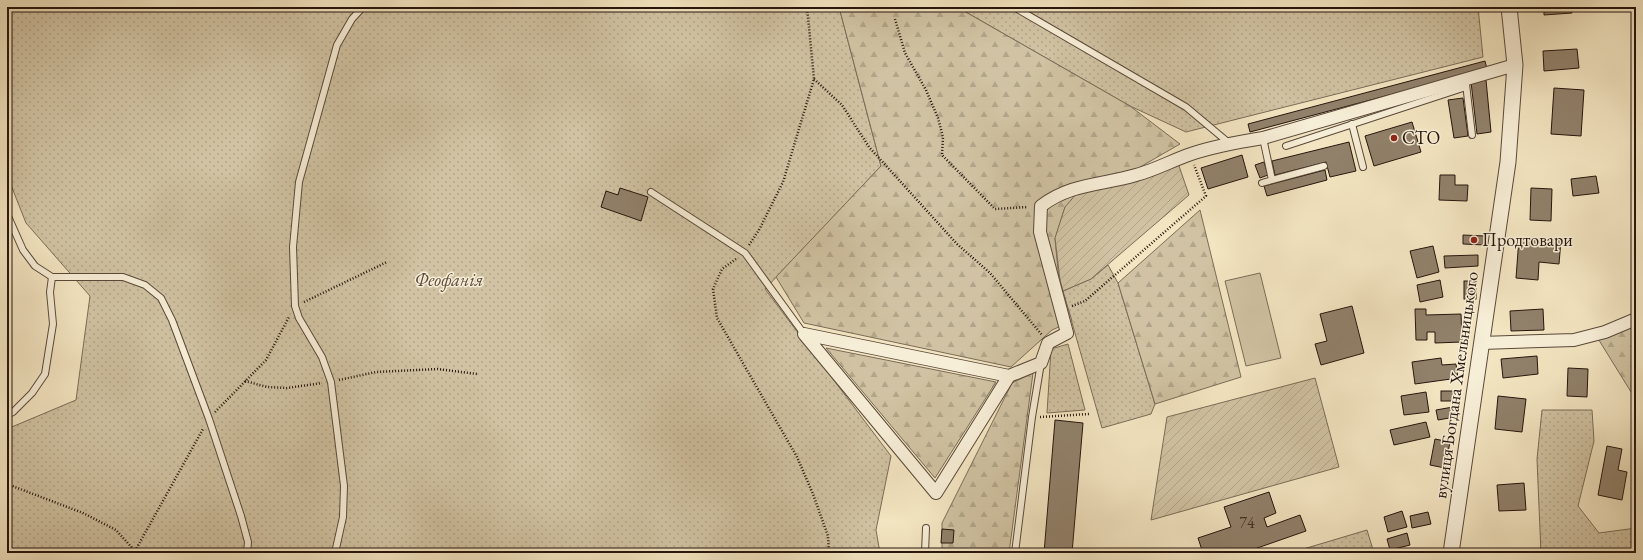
<svg xmlns="http://www.w3.org/2000/svg" width="1643" height="560" viewBox="0 0 1643 560" font-family="'EB Garamond',serif">
	<style>
		.grass { fill: url(#grass-dots); stroke: #7b6c58 }
		.forest { fill: url(#forest-firs); stroke: #7b6c58 }
		.garden { fill: url(#garden-furrows); stroke: #7b6c58 }
		.pitch { fill: #d0c2a2; stroke: #7b6c58 }
		.building { fill: #91816b; stroke: #26150d }
		.lines { fill: none; stroke-linecap: round; stroke-linejoin: round }
		.service-casing { stroke: #59493a; stroke-width: 8 }
		.minor-casing { stroke: #59493a; stroke-width: 14 }
		.tertiary-casing { stroke: #59493a; stroke-width: 17 }
		.path { stroke: #26150d; stroke-width: 2.5; stroke-dasharray: 1 2; stroke-linecap: butt }
		.service { stroke: #f7eed7; stroke-width: 6 }
		.minor { stroke: #f7eed7; stroke-width: 12 }
		.tertiary { stroke: #f7eed7; stroke-width: 15 }
		.poi-dot { fill: #8f2418; stroke: #f7eed7; stroke-width: 1.5 }
		.labels { text-anchor: middle; stroke-width: 3; stroke-linejoin: round; paint-order: stroke }
		.number-label { font-size: 16px; fill: #413024 }
		.poi-label { font-size: 18px; fill: #26150d; stroke: #f7eed7; text-anchor: start }
		.park-label { font-size: 18px; font-style: italic; fill: #59493a; stroke: #f7eed7 }
		.street-label { font-size: 18px; fill: #26150d; stroke: #f7eed7 }
	</style>
	<defs>
		<pattern id="grass-dots" width="8" height="8" patternUnits="userSpaceOnUse"><rect width="8" height="8" fill="#d0c2a2"/><path d="M2 2h.1M6 6h.1" fill="none" stroke="#b2a68a" stroke-width="1.8" stroke-linecap="round"/></pattern>
		<pattern id="forest-firs" width="22" height="20" patternUnits="userSpaceOnUse"><rect width="22" height="20" fill="#d0c2a2"/><path d="M5 1l3.5 6h-7zM16 11l3.5 6h-7z" fill="#b2a68a"/></pattern>
		<pattern id="garden-furrows" width="10" height="10" patternUnits="userSpaceOnUse"><rect width="10" height="10" fill="#d0c2a2"/><path d="M-1 1l2-2M0 10L10 0M9 11l2-2" fill="none" stroke="#b2a68a"/></pattern>
	</defs>
	<rect width="100%" height="100%" fill="#f3e5c1"/>
	<filter id="stains"><feTurbulence type="fractalNoise" baseFrequency=".005" numOctaves="4"/><feColorMatrix values="0 0 0 0 .2 0 0 0 0 .09 0 0 0 0 .02 0 0 0 .5 -.17"/></filter>
	<radialGradient id="worn" r=".72"><stop offset=".6" stop-color="#630" stop-opacity="0"/><stop offset="1" stop-color="#630" stop-opacity=".3"/></radialGradient>
	<!-- grass -->
	<g class="grass">
		<path d="M7 7H839L881 166 765 289 891 456 876 530 880 553H7V429L76 400 90 296 26 223 7 175Z"/>
		<path d="M957 7H1478L1483 57 1186 132 1130 106Z"/>
		<path d="M1108 265 1118 283 1155 404 1151 414 1102 428 1063 291 1091 279Z"/>
		<path d="M1068 344 1085 410 1047 413 1051 349Z"/>
		<path d="M1542 410H1592L1594 441 1578 506 1599 533 1636 528V553H1541L1537 459Z"/>
		<path d="M1367 530 1374 553H1290Z"/>
	</g>
	<!-- forest -->
	<g class="forest">
		<path d="M839 7H957L1130 106 1180 144 1121 178 1065 207 1055 239 1059 280 1072 321 1052 330 1011 367 804 323 776 277 881 166Z"/>
		<path d="M1200 210 1241 377 1155 404 1118 283Z"/>
		<path d="M1636 324V400L1597 337Z"/>
		<path d="M826 348 996 382 935 478Z"/>
		<path d="M1033 373 1009 553H976L942 550V523L1012 383Z"/>
	</g>
	<!-- garden -->
	<g class="garden">
		<path d="M1178 163 1189 195 1091 279 1063 291 1060 280 1055 238 1065 207 1084 185Z"/>
		<path d="M1315 378 1339 467 1151 520 1167 417Z"/>
	</g>
	<!-- pitch -->
	<path class="pitch" d="M1260 273 1281 358 1246 366 1225 281Z"/>
	<!-- building -->
	<g class="building">
		<path d="M1544 7H1571L1572 13 1544 15Z"/>
		<path d="M1577 49 1579 68 1544 71 1543 51Z"/>
		<path d="M1485 61 1487 69 1250 132 1248 124Z"/>
		<path d="M1486 80 1491 132 1477 134 1471 82Z"/>
		<path d="M1554 88 1584 90 1581 136 1551 134Z"/>
		<path d="M1463 98 1468 136 1454 138 1448 100Z"/>
		<path d="M1412 122 1421 152 1374 166 1365 136Z"/>
		<path d="M1349 142 1356 171 1330 177 1326 162 1275 175 1272 161Z"/>
		<path d="M1242 155 1248 177 1208 189 1201 168Z"/>
		<path d="M1264 162 1268 175 1260 178 1255 165Z"/>
		<path d="M1325 170 1327 180 1267 196 1264 186Z"/>
		<path d="M1440 175H1455V185H1468L1467 201 1439 200Z"/>
		<path d="M1596 176 1599 193 1573 196 1571 179Z"/>
		<path d="M620 188 648 197 641 221 601 207 606 191 618 195Z"/>
		<path d="M1531 188 1552 189 1551 221 1530 220Z"/>
		<path d="M1463 235 1485 236V245L1463 244Z"/>
		<path d="M1519 238 1561 240 1559 264 1539 262 1538 280 1516 278Z"/>
		<path d="M1433 246 1439 272 1417 278 1410 251Z"/>
		<path d="M1478 255V266L1445 268 1444 256Z"/>
		<path d="M1440 280 1443 297 1420 302 1417 285Z"/>
		<rect x="1464" y="281" width="12" height="18"/>
		<path d="M1352 306 1364 353 1321 365 1315 344 1327 341 1320 314Z"/>
		<path d="M1415 309H1426V315L1461 314 1462 342 1435 343V332H1427V340H1416Z"/>
		<path d="M1543 309 1544 330 1511 331 1510 311Z"/>
		<path d="M1537 356 1538 374 1503 378 1501 359Z"/>
		<path d="M1441 358 1442 365 1456 364 1458 378 1415 384 1412 362Z"/>
		<path d="M1568 368 1588 369 1587 397 1567 396Z"/>
		<rect x="1441" y="391" width="16" height="10"/>
		<path d="M1426 392 1429 412 1404 415 1401 396Z"/>
		<path d="M1498 396 1526 399 1522 432 1495 429Z"/>
		<path d="M1453 407 1455 417 1438 420 1436 410Z"/>
		<path d="M1055 420 1083 423 1072 553H1044Z"/>
		<path d="M1426 422 1430 437 1394 445 1390 430Z"/>
		<path d="M1435 439 1450 442 1445 468 1430 465Z"/>
		<path d="M1607 446 1622 449 1618 470 1627 472 1622 500 1598 495Z"/>
		<path d="M1524 483 1526 510 1499 511 1497 485Z"/>
		<path d="M1269 492 1276 513 1264 518 1267 527 1300 515 1306 531 1243 553H1203L1198 538 1231 527 1224 507Z"/>
		<path d="M1402 511 1407 527 1388 532 1384 517Z"/>
		<path d="M1428 512 1431 524 1412 528 1410 516Z"/>
		<path d="M942 529 954 530 953 543H941Z"/>
		<path d="M1407 533 1410 545 1390 550 1387 539Z"/>
		<path d="M1514 549 1515 553H1498L1497 551Z"/>
	</g>
	<g class="lines">
		<defs>
			<g id="service">
				<path d="M1014 7 1186 107 1229 143"/>
				<path d="M1466 84 1472 135"/>
				<path d="M1352 124 1363 167"/>
				<path d="M1286 146 1466 87"/>
				<path d="M1272 180 1324 166"/>
				<path d="M1262 183 1272 180 1263 138"/>
				<path d="M651 192 745 253 804 334"/>
				<path d="M7 214 23 250 35 266 52 277H123L145 285 161 298 172 320 209 419 241 516 248 542 247 553"/>
				<path d="M7 415 13 412 32 393 45 374 53 324 50 292 52 277"/>
				<path d="M335 553 343 517 344 486 331 382 322 357 299 318 295 306 293 247 299 182 337 45 352 19 363 7"/>
				<path d="M925 553 926 528"/>
				<path d="M1015 553 1032 417 1041 363"/>
			</g>
			<g id="minor">
				<path d="M1481 343 1574 340 1605 332 1636 319"/>
				<path d="M1009 376 936 493 804 334 1009 376 1041 363 1048 343 1067 333 1040 232 1041 206C1071 183 1103 185 1136 175 1155 170 1173 160 1191 154 1214 146 1238 142 1263 138L1515 65"/>
			</g>
			<path id="tertiary" d="M1451 553 1508 162 1515 65 1509 7"/>
		</defs>
		<!-- service casing -->
		<use href="#service" class="service-casing"/>
		<!-- minor casing -->
		<use href="#minor" class="minor-casing"/>
		<!-- tertiary casing -->
		<use href="#tertiary" class="tertiary-casing"/>
		<!-- path -->
		<g class="path">
			<path d="M895 19 905 53 926 90 938 118 943 137 942 155 995 209 1028 207"/>
			<path d="M814 79 842 105 869 147 957 244 990 273 1042 335"/>
			<path d="M749 245 759 230 783 182 814 79 807 7"/>
			<path d="M736 259 722 269 713 289 717 318 797 457 813 494 828 536 829 553"/>
			<path d="M304 302 387 262"/>
			<path d="M1072 306 1085 301 1206 196 1194 165"/>
			<path d="M339 380 376 372 438 369 477 374"/>
			<path d="M245 381 267 387 287 388 322 383"/>
			<path d="M215 412 266 360 289 317"/>
			<path d="M1040 417 1089 414"/>
			<path d="M7 484 83 513 116 530 135 551 203 429"/>
			<path d="M133 553 135 551 137 553"/>
		</g>
		<!-- service -->
		<use href="#service" class="service"/>
		<!-- minor -->
		<use href="#minor" class="minor"/>
		<!-- tertiary -->
		<use href="#tertiary" class="tertiary"/>
	</g>
	<!-- markers -->
	<g class="poi-dot">
		<circle cx="1394" cy="138" r="4"/>
		<circle cx="1474" cy="240" r="4"/>
	</g>
	<g class="labels">
		<!-- number labels -->
		<g class="number-label">
			<text x="1247" y="528">74</text>
		</g>
		<!-- poi labels -->
		<g class="poi-label">
			<text x="1402" y="144">СТО</text>
			<text x="1482" y="246">Продтовари</text>
		</g>
		<!-- park labels -->
		<g class="park-label">
			<text x="449" y="286">Феофанія</text>
		</g>
		<!-- street labels -->
		<g class="street-label">
			<text transform="translate(1456 385) rotate(-82)" y="6">вулиця Богдана Хмельницького</text>
		</g>
	</g>
	<!-- margin -->
	<rect width="1643" height="560" fill="none" stroke="#f3e5c1" stroke-width="24"/>
	<rect x="8" y="8" width="1627" height="544" fill="none" stroke="#26150d" stroke-width="2"/>
	<rect x="12" y="12" width="1619" height="536" fill="none" stroke="#26150d"/>
	<rect width="100%" height="100%" filter="url(#stains)"/>
	<rect width="100%" height="100%" fill="url(#worn)"/>
</svg>
